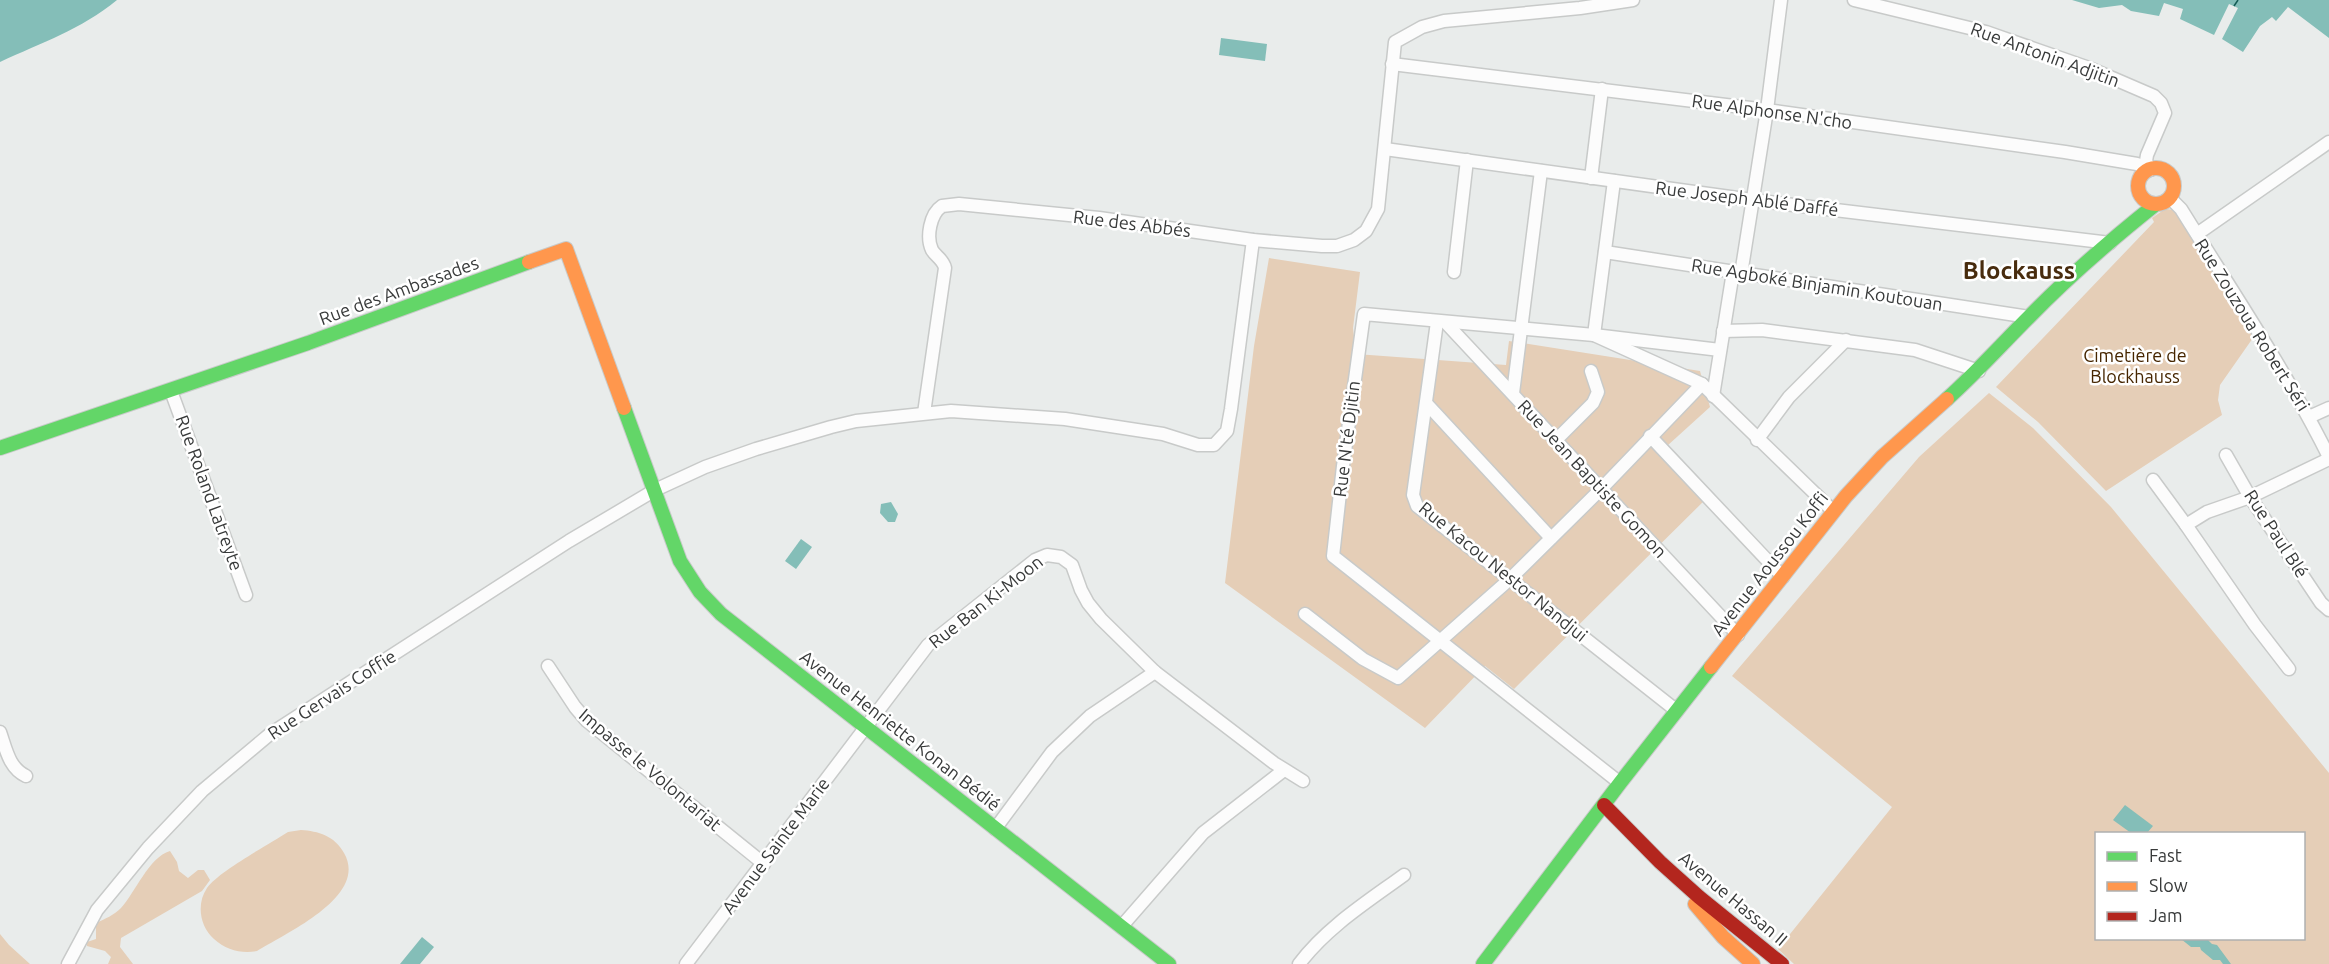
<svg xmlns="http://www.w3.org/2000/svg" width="2329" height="964" viewBox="0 0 2329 964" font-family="Ubuntu,sans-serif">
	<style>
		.green { fill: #e5ceb7; fill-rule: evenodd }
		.water { fill: #84beb8 }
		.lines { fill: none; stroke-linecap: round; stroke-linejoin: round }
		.ferry { stroke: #155b54; stroke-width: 1.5; stroke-dasharray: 8 6; stroke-linecap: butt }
		.street-casing { stroke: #c8cac9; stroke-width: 15 }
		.fast-casing { stroke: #c8cac9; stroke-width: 16 }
		.slow-casing { stroke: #c8cac9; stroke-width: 16 }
		.jam-casing { stroke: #c8cac9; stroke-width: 16 }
		.street { stroke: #fcfcfc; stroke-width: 12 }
		.fast { stroke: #63d668; stroke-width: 14 }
		.slow { stroke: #ff974d; stroke-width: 14 }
		.jam { stroke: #b3261e; stroke-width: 14 }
		.labels { text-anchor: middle; stroke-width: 5; stroke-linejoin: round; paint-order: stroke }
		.street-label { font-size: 18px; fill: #383a3a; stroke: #fff }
		.park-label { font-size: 18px; fill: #462601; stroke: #fff }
		.district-label { font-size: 24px; font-weight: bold; fill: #482c0e; stroke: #fff }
	</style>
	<rect width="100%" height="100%" fill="#e9eceb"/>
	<!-- green -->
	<g class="green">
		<path d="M2165 209 2176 210 2255 335 2220 385 2218 400 2222 415 2106 491 2038 422 1996 387 2154 222 2152 218Z"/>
		<path d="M1269 258 1360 272 1353 328 1356 354 1506 365 1509 341 1700 371 1710 407 1667 446 1712 493 1514 689 1485 666 1425 728 1225 583 1254 346Z"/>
		<path d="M1989 393 2033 428 2111 507 2329 773V964H1794L1778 949 1892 807 1732 676 1919 457ZM2096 834H2304V938H2096Z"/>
		<path d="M301 830C318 831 335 836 344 853 369 896 286 933 257 951 242 954 226 950 214 939 200 927 196 904 207 888 219 871 268 845 288 832Z"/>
		<path d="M170 851 177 862 179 871 188 878 198 870H204L210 880 202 891 121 938 120 947 133 964H108L111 957 105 951 87 946V942L96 939V923C105 919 114 915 121 908 135 893 149 857 170 851Z"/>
		<path d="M0 934 9 945 30 964H0Z"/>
	</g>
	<!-- water -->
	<g class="water">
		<path d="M0 0H117C80 30 43 42 0 62Z"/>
		<path d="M2072 0H2329V38L2288 7 2276 21 2272 17 2260 26 2243 52 2222 39 2238 8 2229 4 2214 35 2180 19 2183 9 2164 3 2159 16 2131 11 2122 5 2099 8Z"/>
		<path d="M1221 38 1267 44 1265 61 1219 55Z"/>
		<path d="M891 502 898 514 895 522H888L880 513 881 504Z"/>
		<path d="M801 539 812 547 796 569 785 561Z"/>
		<path d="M2125 805 2153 826 2147 833H2131L2113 820Z"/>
		<path d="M422 937 434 947 420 964H400Z"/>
		<path d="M2181 939H2207L2212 944 2217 945 2231 964H2223L2220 960H2213L2201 950 2200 947H2191Z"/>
	</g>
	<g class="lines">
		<!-- ferry -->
		<path class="ferry" d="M2234 6 2238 0"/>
		<defs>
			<g id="street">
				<path d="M1854 0 1986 32 2089 68 2154 96 2161 103 2165 113 2147 155 2146 161 2150 170"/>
				<path d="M1392 64 1767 110 2065 152 2137 164 2150 170"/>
				<path d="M1385 149 1752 200 2110 243"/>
				<path d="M1591 178 1602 89"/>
				<path d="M1614 181 1594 335 1702 384 1833 511"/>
				<path d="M2170 198 2181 209C2232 291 2286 371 2329 457"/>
				<path d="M2197 234 2329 142"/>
				<path d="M1605 252 2029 317"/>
				<path d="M1454 272 1467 160"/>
				<path d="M1741 274 1767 110 1781 0"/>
				<path d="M1437 322 1413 495 1417 506 1677 711"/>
				<path d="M1446 323 1738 635"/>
				<path d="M1723 331 1762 330 1915 350 1979 371"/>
				<path d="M171 391 246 595"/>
				<path d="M1513 393 1541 171"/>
				<path d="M1713 396 1733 272"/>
				<path d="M1426 403 1551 538"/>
				<path d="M924 413 945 268C943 259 936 257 932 250 926 237 930 214 942 206L959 204 1099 218 1253 240 1322 246H1337L1354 240 1366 231 1378 209 1395 42 1422 27 1444 21 1580 8 1633 0"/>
				<path d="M2309 417 2329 408"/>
				<path d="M1650 436 1783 577"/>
				<path d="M1556 440 1593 403 1598 392 1591 371"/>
				<path d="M1757 440 1789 397 1846 340"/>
				<path d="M2226 455 2250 497 2321 603 2329 610"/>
				<path d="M2153 480 2186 525"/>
				<path d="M1305 614 1363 659 1398 678 1510 579 1602 488 1702 384"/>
				<path d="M548 666 575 707 587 721 764 864"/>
				<path d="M2289 669 2255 625 2186 525 2207 512 2250 497 2329 459"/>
				<path d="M0 732C6 749 9 768 26 776"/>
				<path d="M1620 783 1333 556 1343 466 1364 314 1594 335 1720 350"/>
				<path d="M995 829 1052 752 1090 716 1155 672"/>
				<path d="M1121 927 1203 833 1284 770"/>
				<path d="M68 964 97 910 148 848 202 791 270 734 569 541 655 490 705 467 756 449 831 427 856 421 951 411 1065 419 1163 434 1198 445H1214L1227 431 1231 409 1253 240"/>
				<path d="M686 964 928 645 1035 560 1047 555 1061 557 1072 565 1081 590 1088 603 1101 619 1155 672 1274 763 1303 781"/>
				<path d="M1299 964C1327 927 1367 902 1404 875"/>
			</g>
			<g id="fast">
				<path d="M1947 399C1976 373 2001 345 2029 317 2068 277 2112 239 2156 204"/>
				<path d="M624 408 680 561 700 592 721 614 1169 964"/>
				<path d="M0 448 308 343 529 262"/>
				<path d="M1483 964 1620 783 1711 667"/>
			</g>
			<g id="slow">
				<circle cx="2156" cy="186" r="18"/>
				<path d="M529 262 566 249 624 408"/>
				<path d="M1711 667 1846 496 1882 457 1947 399"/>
				<path d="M1695 904 1723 937 1753 964"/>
			</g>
			<path id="jam" d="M1604 805 1660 862 1699 897 1782 964"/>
		</defs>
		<!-- street casing -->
		<use href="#street" class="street-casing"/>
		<!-- fast casing -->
		<use href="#fast" class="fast-casing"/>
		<!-- slow casing -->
		<use href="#slow" class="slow-casing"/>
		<!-- jam casing -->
		<use href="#jam" class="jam-casing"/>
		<!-- street -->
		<use href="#street" class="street"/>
		<!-- fast -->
		<use href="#fast" class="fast"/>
		<!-- slow -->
		<use href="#slow" class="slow"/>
		<!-- jam -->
		<use href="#jam" class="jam"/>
	</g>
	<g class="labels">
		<!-- street labels -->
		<g class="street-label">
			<text transform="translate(2045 55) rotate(20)" y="6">Rue Antonin Adjitin</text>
			<text transform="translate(1772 112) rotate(8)" y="6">Rue Alphonse N'cho</text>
			<text transform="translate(1747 199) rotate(7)" y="6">Rue Joseph Ablé Daffé</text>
			<text transform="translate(1132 224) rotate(7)" y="6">Rue des Abbés</text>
			<text transform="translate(1817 285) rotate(9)" y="6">Rue Agboké Binjamin Koutouan</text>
			<text transform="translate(399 291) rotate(-20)" y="6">Rue des Ambassades</text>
			<text transform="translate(2252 325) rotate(58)" y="6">Rue Zouzoua Robert Séri</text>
			<text transform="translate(1347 439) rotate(-83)" y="6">Rue N'té Djitin</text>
			<text transform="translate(1592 479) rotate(47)" y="6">Rue Jean Baptiste Gomon</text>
			<text transform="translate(209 493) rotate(70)" y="6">Rue Roland Latreyte</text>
			<text transform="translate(2276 534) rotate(57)" y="6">Rue Paul Blé</text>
			<text transform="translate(1770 564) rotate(-52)" y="6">Avenue Aoussou Koffi</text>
			<text transform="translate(1503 572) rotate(39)" y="6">Rue Kacou Nestor Nandjui</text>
			<text transform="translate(986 602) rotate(-38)" y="6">Rue Ban Ki-Moon</text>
			<text transform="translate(332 695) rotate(-33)" y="6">Rue Gervais Coffie</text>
			<text transform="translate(900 731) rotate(38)" y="6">Avenue Henriette Konan Bédié</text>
			<text transform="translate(650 770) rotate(40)" y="6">Impasse le Volontariat</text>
			<text transform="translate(776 846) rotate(-53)" y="6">Avenue Sainte Marie</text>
			<text transform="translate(1733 899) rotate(40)" y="6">Avenue Hassan II</text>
		</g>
		<!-- park labels -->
		<g class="park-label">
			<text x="2135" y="362">Cimetière de<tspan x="2135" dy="21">Blockhauss</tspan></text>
		</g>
		<!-- district labels -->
		<g class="district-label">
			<text x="2019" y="279">Blockauss</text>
		</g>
	</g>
	<!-- legend -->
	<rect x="2095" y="832" width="210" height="108" fill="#ffffff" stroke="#afb0b0" stroke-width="1.5"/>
	<rect x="2107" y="852" width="30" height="9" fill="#63d668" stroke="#afb0b0" stroke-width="1.5"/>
	<text x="2149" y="862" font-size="18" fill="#383a3a">Fast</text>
	<rect x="2107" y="882" width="30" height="9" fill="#ff974d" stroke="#afb0b0" stroke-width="1.5"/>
	<text x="2149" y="892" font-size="18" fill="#383a3a">Slow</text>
	<rect x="2107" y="912" width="30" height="9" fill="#b3261e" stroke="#afb0b0" stroke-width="1.5"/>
	<text x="2149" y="922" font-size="18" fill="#383a3a">Jam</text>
</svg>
